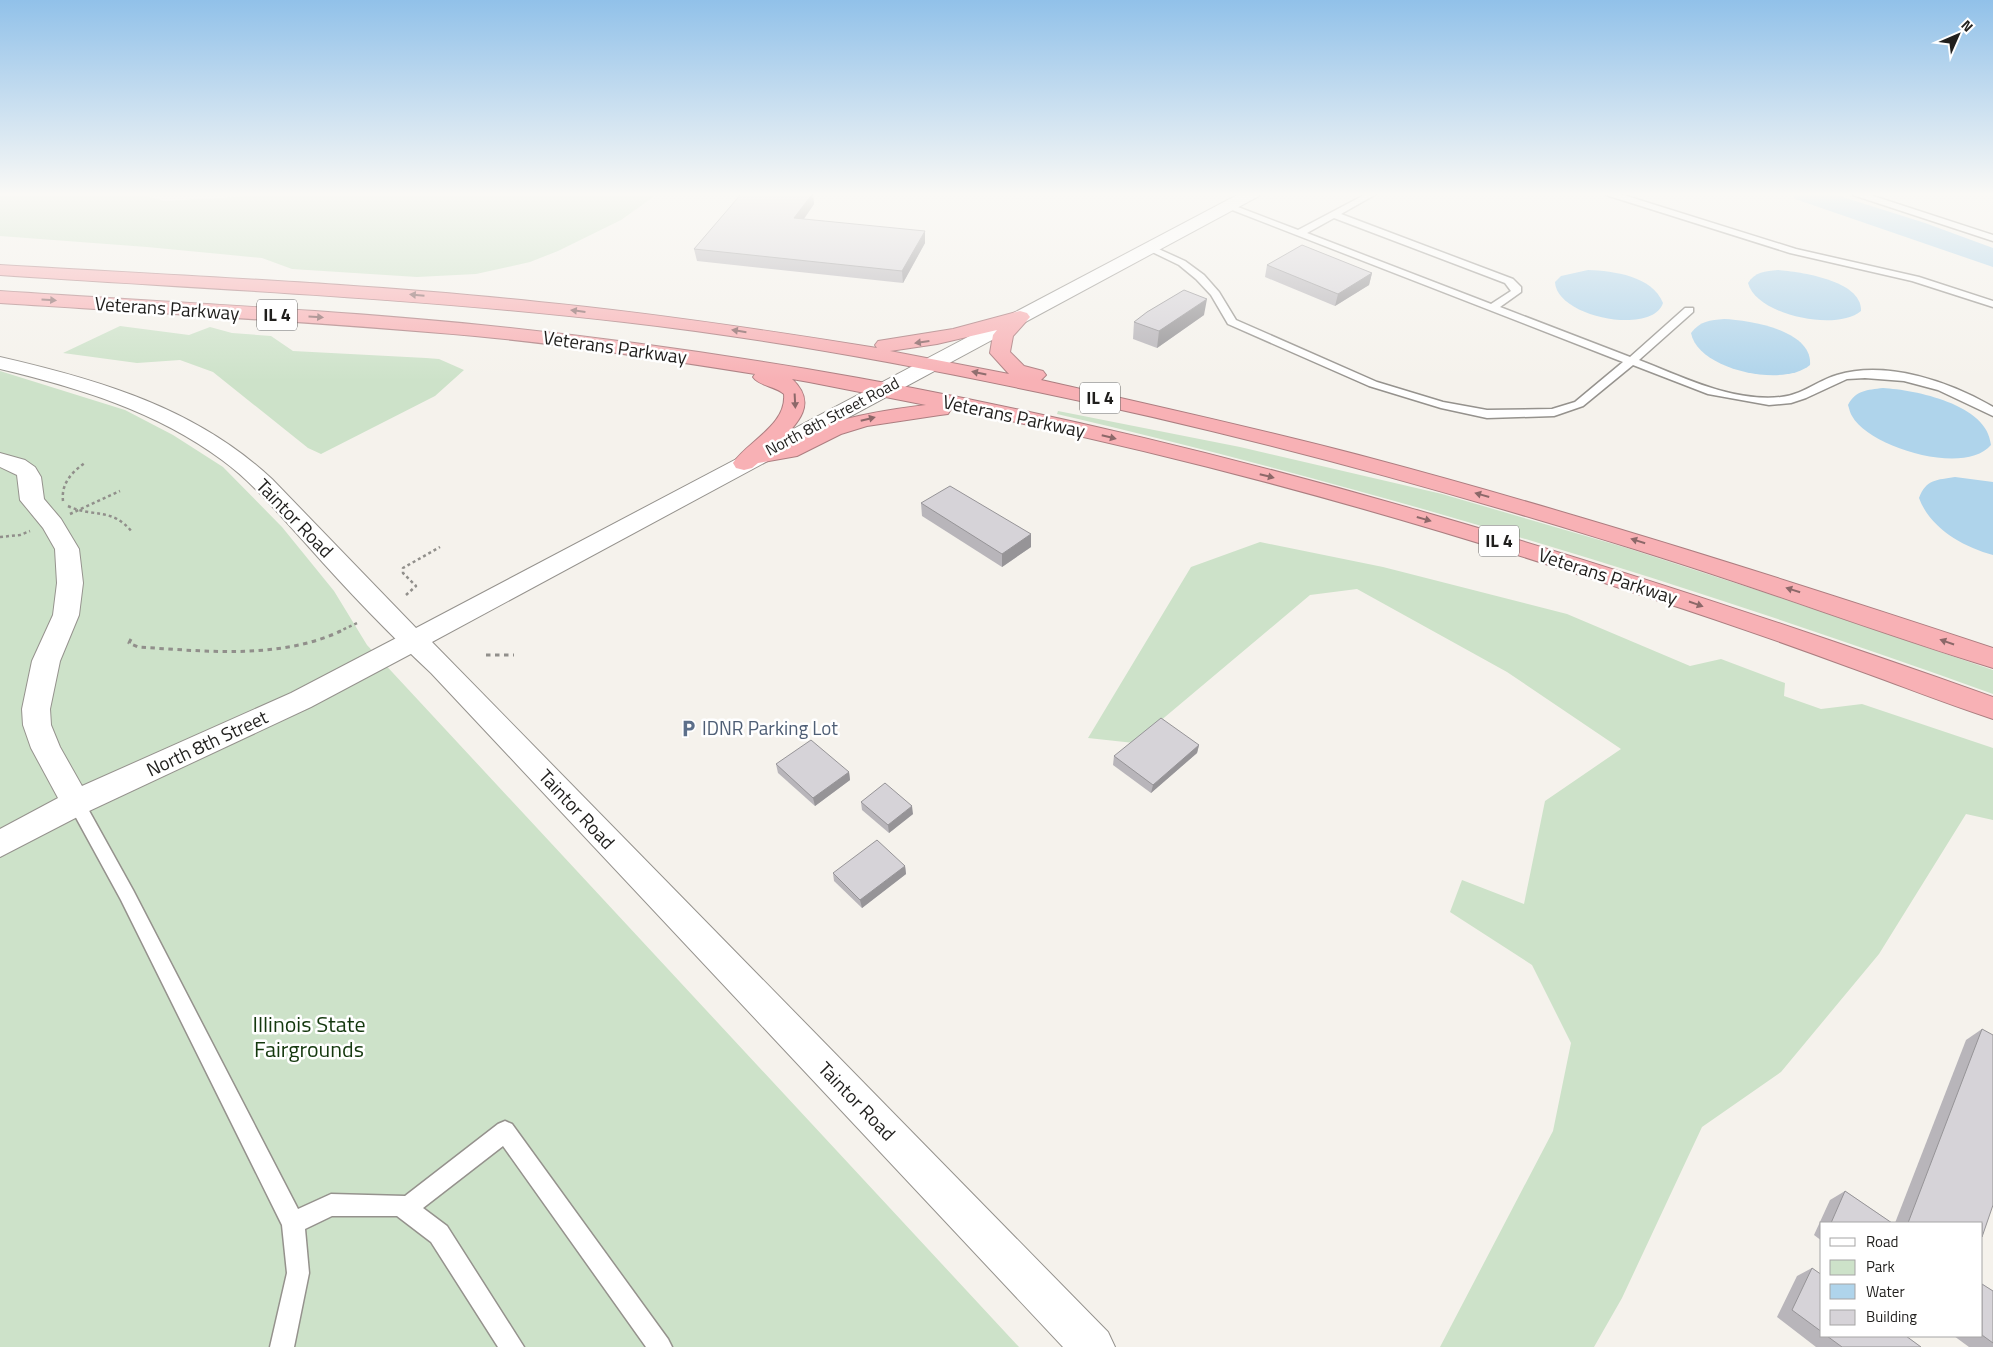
<svg xmlns="http://www.w3.org/2000/svg" width="1993" height="1347" viewBox="0 0 1993 1347" font-family="'Titillium Web',sans-serif">
	<style>
		.green { fill: #cde2c9 }
		.water { fill: #afd4eb }
		.lines { fill: none; stroke-linecap: round; stroke-linejoin: round }
		.river { fill: #afd4eb; fill-rule: evenodd }
		.lane-casing { stroke: #95928d; stroke-width: 3 }
		.street-casing { stroke: #95928d; stroke-width: 2 }
		.secondary-casing { stroke: #95928d; stroke-width: 2 }
		.highway-casing { stroke: #ac7e80; stroke-width: 2 }
		.path-far1 { stroke: #918f8b; stroke-width: 2.5; stroke-dasharray: 3 3; stroke-linecap: butt }
		.path { stroke: #918f8b; stroke-width: 3; stroke-dasharray: 4.5 4.5; stroke-linecap: butt }
		.lane { fill: #fff; fill-rule: evenodd }
		.street { fill: #fff; fill-rule: evenodd }
		.secondary { fill: #fff; fill-rule: evenodd }
		.highway { fill: #f8b1b5; fill-rule: evenodd }
		.wall { fill: #b8b5ba }
		.shaded-wall { fill: #969497 }
		.building { fill: #d6d3d8; stroke: #969497 }
		.oneway { fill: #8c6869 }
		.labels { text-anchor: middle; stroke-width: 5; stroke-linejoin: round; paint-order: stroke }
		.far-street-label { font-size: 16px; fill: #201f1d; stroke: #fff }
		.shield { fill: #fff; stroke: #636261; stroke-width: 1 }
		.shield-label { font-size: 18px; font-weight: bold; fill: #201f1d }
		.street-label { font-size: 19px; fill: #201f1d; stroke: #fff }
		.service-label { font-size: 19px; fill: #4e5e75; stroke: #fff; text-anchor: start }
		.near-park-label { font-size: 22px; fill: #14380e; stroke: #fff }
	</style>
	<rect width="100%" height="100%" fill="#f5f2ec"/>
	<!-- green -->
	<g class="green">
		<path d="M0 193H135L165 201 307 193H659L621 220 558 251 530 262 476 274 417 277 292 269 262 258 147 247 0 236Z"/>
		<path d="M120 326 189 335 210 327 232 333 271 336 293 351 426 358 439 359 464 370 435 396 321 454 308 448 213 372 180 360 137 363 63 353Z"/>
		<path d="M0 371 125 410 173 435 223 467 282 527 334 591 367 645 1019 1347H0Z"/>
		<path d="M1058 411 1240 447 1442 494 1627 548 1772 595 1993 670V694C1686 583 1375 488 1057 414Z"/>
		<path d="M1260 542 1383 567 1567 614 1690 666 1721 659 1785 683 1784 696 1821 709 1862 704 1993 748V820L1966 814 1879 954 1781 1072 1702 1127 1622 1298 1594 1347H1440L1553 1131 1571 1043 1532 965 1450 912 1462 880 1524 904 1545 801 1621 749 1507 672 1357 589 1310 595 1134 743 1088 738 1191 567Z"/>
	</g>
	<!-- water -->
	<g class="water">
		<path d="M1588 270C1614 271 1652 276 1663 303 1652 336 1556 317 1555 282L1561 276Z"/>
		<path d="M1778 270C1800 272 1862 280 1861 311 1836 332 1756 315 1748 283 1755 272 1765 271 1778 270Z"/>
		<path d="M1724 319C1749 320 1813 330 1810 365 1783 388 1698 370 1691 333 1700 321 1710 320 1724 319Z"/>
		<path d="M1883 388C1915 390 1988 404 1991 445 1965 476 1870 448 1852 416 1850 413 1849 408 1848 405 1856 390 1867 390 1883 388Z"/>
		<path d="M1955 477 1993 482V555C1963 547 1930 528 1919 498 1926 479 1937 480 1955 477Z"/>
	</g>
	<g class="lines">
		<!-- river -->
		<path class="river" d="M1791 193H1830L1925 223 1993 248V267L1795 199Z"/>
		<defs>
			<g id="lane">
				<path d="M1368 193H1378L1341 214 1513 279 1521 287V292L1500 307 1630 357 1685 308H1693V312L1639 360C1683 377 1731 402 1781 397 1802 395 1817 381 1837 375 1887 360 1950 382 1993 407V416L1938 390 1904 381 1865 378 1847 379 1806 398 1791 403 1769 405 1708 394 1633 365 1583 406 1554 416 1487 418 1441 408 1369 386 1228 324 1211 295 1196 279 1179 265 1144 248 1152 246 1185 261 1204 275 1219 292 1236 320 1377 382 1443 402 1487 410 1552 409 1575 402 1623 362 1222 206 1230 204 1298 230ZM1334 218 1505 283 1511 291 1491 304 1307 233Z"/>
				<path d="M1605 193H1617L1796 249 1919 277 1993 301V307L1912 281 1790 253 1606 195Z"/>
				<path d="M1852 193H1864L1993 235V241L1853 195Z"/>
				<path d="M76 796 82 798 133 890 298 1209 331 1194 405 1196 498 1124 505 1121 512 1124 668 1339 672 1347H646L503 1146 423 1208 447 1226 524 1347H498L431 1242 397 1216H332L305 1229 309 1273 294 1347H270L287 1273 282 1225 121 900 68 803 70 798Z"/>
			</g>
			<path id="street" d="M0 453 25 460 35 467 41 477 44 499 61 519 79 549 83 583 79 615 60 661 50 709 51 725 60 747 82 786 291 693 404 634 413 631 422 634 426 641 422 648 311 707 87 812 0 857V829L58 798 31 748 23 725 22 709 32 661 53 615 57 583 55 549 43 528 20 500 17 475 0 467Z"/>
			<path id="secondary" d="M1241 193H1261L1259 196 432 642 1108 1332 1115 1347H1063L431 673C388 633 347 590 308 546 280 516 255 484 222 460 156 411 79 388 0 369V357C100 380 196 408 272 479L416 628Z"/>
			<g id="highway">
				<path d="M0 265C180 276 360 283 539 302 653 313 765 330 877 348L875 345 878 341 953 329 1020 311 1027 313 1030 317 1013 336 1010 352 1024 366 1043 371 1046 375 1041 380C1151 405 1261 429 1370 458 1580 514 1787 580 1993 648V668C1885 635 1779 595 1672 561 1464 495 1252 436 1038 392 901 363 763 338 624 322 417 298 208 289 0 275ZM997 330 993 335 990 353 1009 374 890 351 937 344Z"/>
				<path d="M0 291C160 302 321 309 481 325 590 336 699 351 807 369 1212 437 1606 560 1993 697V719C1944 703 1897 684 1849 667 1784 643 1718 620 1653 599 1423 522 1188 455 951 409L948 414 940 415 867 426 841 434 797 456 758 463 752 468 744 470 736 468 733 463C748 441 787 425 784 394 775 386 759 386 753 377L755 374C662 359 569 345 475 336 317 322 158 313 0 303ZM792 379 809 382 926 405C893 409 860 414 828 424 809 429 794 444 775 446 795 426 820 405 792 379Z"/>
			</g>
		</defs>
		<!-- lane casing -->
		<use href="#lane" class="lane-casing"/>
		<!-- street casing -->
		<use href="#street" class="street-casing"/>
		<!-- secondary casing -->
		<use href="#secondary" class="secondary-casing"/>
		<!-- highway casing -->
		<use href="#highway" class="highway-casing"/>
		<!-- path-far1 -->
		<g class="path-far1">
			<path d="M63 501C61 483 72 472 86 462"/>
			<path d="M68 506C94 518 112 507 132 532"/>
			<path d="M70 514 120 491"/>
			<path d="M0 537 20 535 30 531"/>
			<path d="M406 595 416 586 403 573V568L440 547"/>
			<path d="M338 632 357 623"/>
		</g>
		<!-- path -->
		<g class="path">
			<path d="M131 639 129 643 138 647C204 651 279 660 341 631"/>
			<path d="M486 655H514"/>
		</g>
		<!-- lane -->
		<use href="#lane" class="lane"/>
		<!-- street -->
		<use href="#street" class="street"/>
		<!-- secondary -->
		<use href="#secondary" class="secondary"/>
		<!-- highway -->
		<use href="#highway" class="highway"/>
	</g>
	<!-- wall -->
	<g class="wall">
		<path d="M813 193 814 204 804 219 925 243 903 283 697 261 694 249Z"/>
		<path d="M1267 265 1372 273 1369 285 1335 306 1265 277Z"/>
		<path d="M1204 315 1157 348 1133 339 1134 322Z"/>
		<path d="M921 503 1031 534V547L1002 567 922 516Z"/>
		<path d="M1199 745 1197 753 1151 793 1113 765 1114 756Z"/>
		<path d="M776 764 849 772 850 780 815 806 778 773Z"/>
		<path d="M861 802 913 814 889 833 862 810Z"/>
		<path d="M905 866 906 874 862 908 834 881 833 873Z"/>
		<path d="M1982 1029V1223H1895L1966 1040Z"/>
		<path d="M1845 1191 1892 1223H1822V1241L1814 1235 1830 1200Z"/>
		<path d="M1812 1268 1822 1275V1336H1906L1921 1347H1816L1777 1317 1797 1276Z"/>
		<path d="M1982 1284 1993 1291V1347H1969L1954 1336H1982Z"/>
	</g>
	<!-- shaded-wall -->
	<g class="shaded-wall">
		<path d="M813 193 814 204 796 230 794 218Z"/>
		<path d="M925 231V243L903 283 902 271Z"/>
		<path d="M1372 273 1369 285 1335 306 1338 294Z"/>
		<path d="M1207 299 1204 315 1157 348 1159 331Z"/>
		<path d="M1031 534V547L1002 567V554Z"/>
		<path d="M1199 745 1197 753 1151 793 1153 785Z"/>
		<path d="M849 772 850 780 815 806 813 798Z"/>
		<path d="M912 806 913 814 889 833 888 825Z"/>
		<path d="M905 866 906 874 862 908 860 900Z"/>
	</g>
	<!-- building -->
	<g class="building">
		<path d="M742 193H813L794 218 925 231 902 271 694 249Z"/>
		<path d="M1302 245 1372 273 1338 294 1267 265Z"/>
		<path d="M1184 290 1207 299 1159 331 1134 322 1147 312Z"/>
		<path d="M950 486 1031 534 1002 554 921 503Z"/>
		<path d="M1161 718 1199 745 1153 785 1114 756Z"/>
		<path d="M811 740 849 772 813 798 776 764Z"/>
		<path d="M885 783 912 806 888 825 861 802Z"/>
		<path d="M877 840 905 866 860 900 833 873Z"/>
		<path d="M1982 1029 1993 1035V1205L1982 1237V1223H1908Z"/>
		<path d="M1845 1191 1892 1223H1831Z"/>
		<path d="M1812 1268 1822 1275V1332L1792 1310Z"/>
		<path d="M1982 1284 1993 1291V1343L1982 1335Z"/>
		<path d="M1827 1336H1906L1921 1347H1842Z"/>
	</g>
	<!-- one-way arrows -->
	<defs><path id="oneway-solid" d="M-6-.8H1V-3.2L6.5 0L1 3.2V.8H-6Z" transform="scale(1.25)"/></defs>
	<g class="oneway">
		<use href="#oneway-solid" transform="translate(417 295) rotate(-175)"/>
		<use href="#oneway-solid" transform="translate(49 300) rotate(4)"/>
		<use href="#oneway-solid" transform="translate(578 311) rotate(-173)"/>
		<use href="#oneway-solid" transform="translate(316 317) rotate(4)"/>
		<use href="#oneway-solid" transform="translate(739 331) rotate(-171)"/>
		<use href="#oneway-solid" transform="translate(922 342) rotate(172)"/>
		<use href="#oneway-solid" transform="translate(979 373) rotate(-168)"/>
		<use href="#oneway-solid" transform="translate(795 401) rotate(87)"/>
		<use href="#oneway-solid" transform="translate(868 419) rotate(-14)"/>
		<use href="#oneway-solid" transform="translate(1109 437) rotate(14)"/>
		<use href="#oneway-solid" transform="translate(1267 476) rotate(14)"/>
		<use href="#oneway-solid" transform="translate(1482 495) rotate(-164)"/>
		<use href="#oneway-solid" transform="translate(1424 519) rotate(16)"/>
		<use href="#oneway-solid" transform="translate(1638 541) rotate(-163)"/>
		<use href="#oneway-solid" transform="translate(1793 590) rotate(-162)"/>
		<use href="#oneway-solid" transform="translate(1696 604) rotate(19)"/>
		<use href="#oneway-solid" transform="translate(1947 642) rotate(-161)"/>
	</g>
	<!-- sky -->
	<linearGradient id="sky" x2="0" y2="1"><stop stop-color="#91c1e9"/><stop offset="0.51" stop-color="#faf9f6"/><stop offset="1" stop-color="#faf9f6" stop-opacity="0"/></linearGradient>
	<rect width="1993" height="381" fill="url(#sky)"/>
	<!-- icons -->
	<defs>
		<symbol id="parking-bare" viewBox="-9 -9 18 18"><path d="M-3.5-5.5H1a3.5 3.5 0 0 1 0 7H-1V5.5H-3.5ZM-1-3.4V-.6H.8a1.4 1.4 0 0 0 0-2.8Z" fill="#5c6f8a" stroke="#fff" stroke-width="2.5" paint-order="stroke"/></symbol>
	</defs>
	<g fill-rule="evenodd">
		<use href="#parking-bare" x="676" y="716" width="25" height="25"/>
	</g>
	<g class="labels">
		<!-- far-street labels -->
		<g class="far-street-label">
			<text transform="translate(832 416) rotate(-28)" y="6">North 8th Street Road</text>
		</g>
		<!-- shield labels -->
		<g class="shield">
			<rect x="257" y="299.5" width="40" height="31" rx="4"/>
			<rect x="1080" y="382.5" width="40" height="31" rx="4"/>
			<rect x="1479" y="525.5" width="40" height="31" rx="4"/>
		</g>
		<g class="shield-label">
			<text x="277" y="321">IL 4</text>
			<text x="1100" y="404">IL 4</text>
			<text x="1499" y="547">IL 4</text>
		</g>
		<!-- street labels -->
		<g class="street-label">
			<text transform="translate(167 308) rotate(4)" y="7">Veterans Parkway</text>
			<text transform="translate(615 347) rotate(8)" y="7">Veterans Parkway</text>
			<text transform="translate(1014 416) rotate(12)" y="7">Veterans Parkway</text>
			<text transform="translate(295 518) rotate(46)" y="7">Taintor Road</text>
			<text transform="translate(1608 576) rotate(18)" y="7">Veterans Parkway</text>
			<text transform="translate(207 743) rotate(-25)" y="7">North 8th Street</text>
			<text transform="translate(577 809) rotate(47)" y="7">Taintor Road</text>
			<text transform="translate(857 1101) rotate(46)" y="7">Taintor Road</text>
		</g>
		<!-- service labels -->
		<g class="service-label">
			<text x="702" y="735">IDNR Parking Lot</text>
		</g>
		<!-- near-park labels -->
		<g class="near-park-label">
			<text x="309" y="1032">Illinois State<tspan x="309" dy="25">Fairgrounds</tspan></text>
		</g>
	</g>
	<!-- legend -->
	<rect x="1820" y="1222" width="162" height="115" fill="#ffffff" stroke="#a6a5a5"/>
	<rect x="1830" y="1238" width="25" height="8" fill="#ffffff" stroke="#a6a5a5"/>
	<text x="1866" y="1247" font-size="15" fill="#201f1d">Road</text>
	<rect x="1830" y="1260" width="25" height="15" fill="#cde2c9" stroke="#a6a5a5"/>
	<text x="1866" y="1272" font-size="15" fill="#201f1d">Park</text>
	<rect x="1830" y="1284" width="25" height="15" fill="#afd4eb" stroke="#a6a5a5"/>
	<text x="1866" y="1297" font-size="15" fill="#201f1d">Water</text>
	<rect x="1830" y="1310" width="25" height="15" fill="#d6d3d8" stroke="#a6a5a5"/>
	<text x="1866" y="1322" font-size="15" fill="#201f1d">Building</text>
	<!-- north arrow -->
	<g transform="translate(1958 35) rotate(45)" stroke="#ffffff" stroke-width="4" paint-order="stroke">
	<path d="M0-4L9 19L0 12L-9 19Z" fill="#201f1d"/>
	<text y="-8" font-size="14" font-weight="bold" text-anchor="middle" fill="#201f1d">N</text>
	</g>
</svg>
